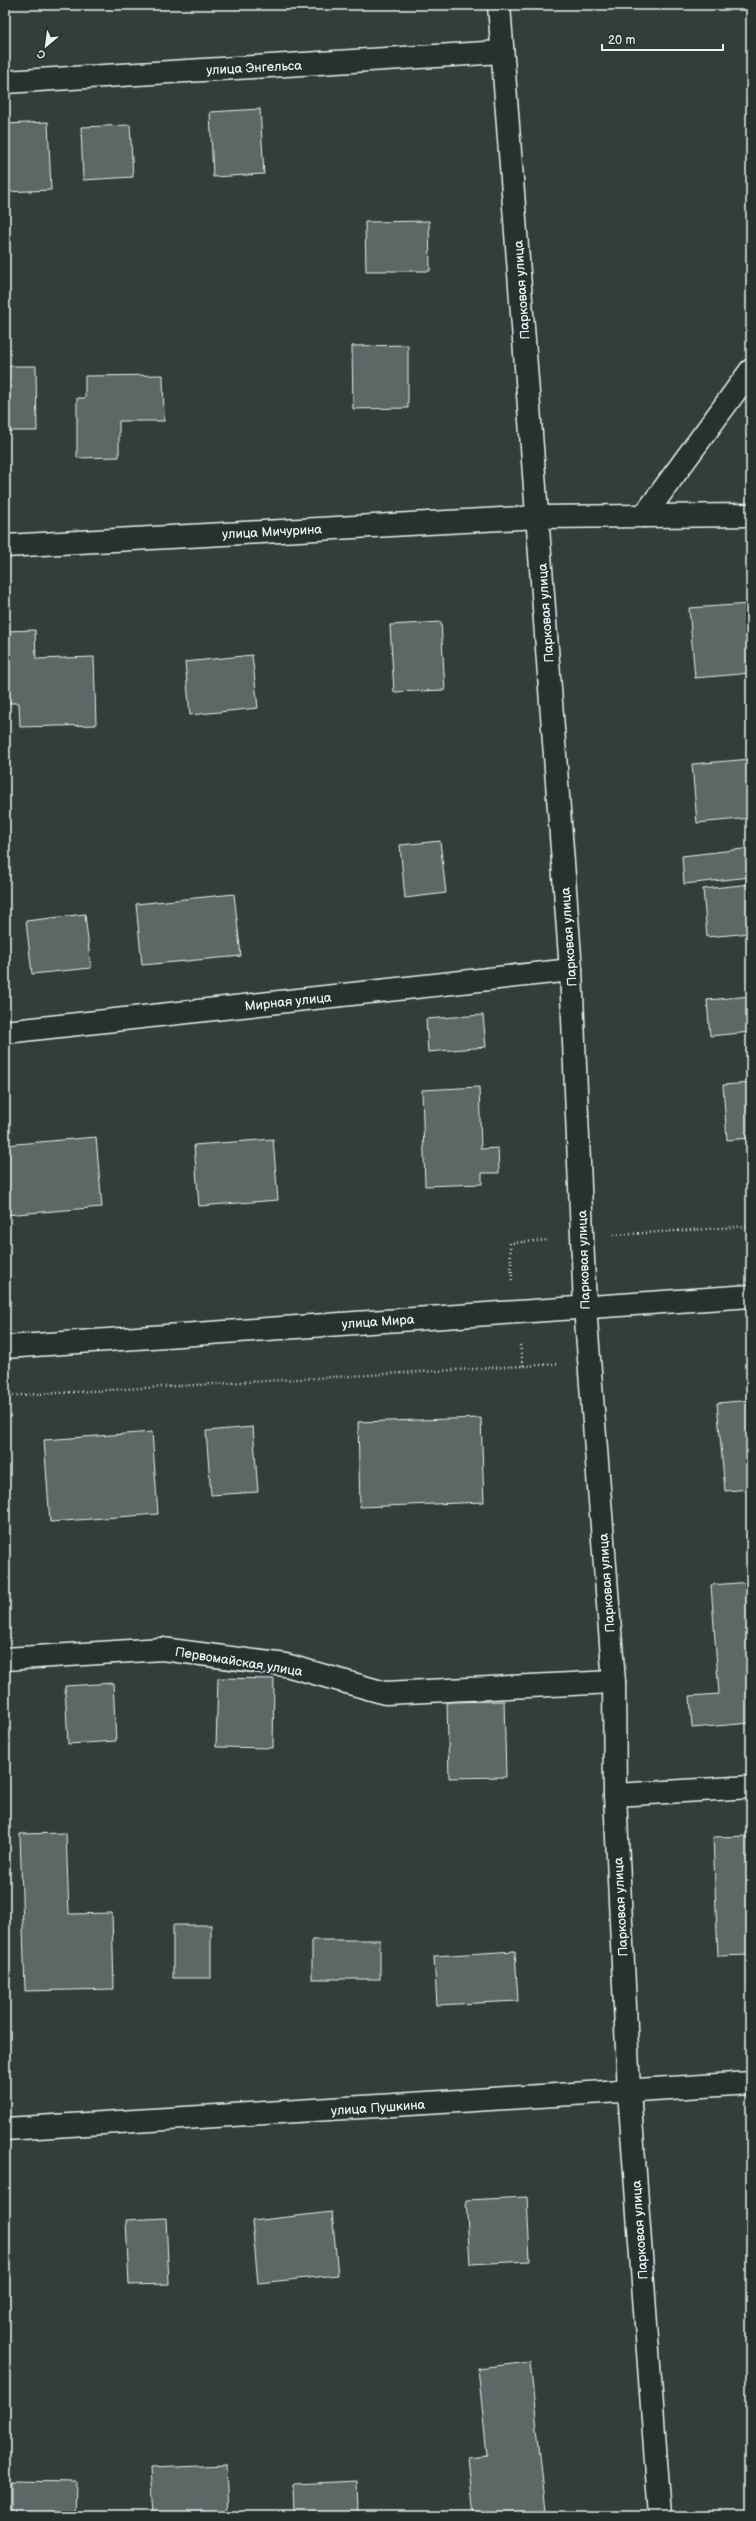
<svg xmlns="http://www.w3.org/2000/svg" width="756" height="2521" viewBox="0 0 756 2521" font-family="'Balsamiq Sans',sans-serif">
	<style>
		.building { fill: #5c6865; stroke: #e8f1f8 }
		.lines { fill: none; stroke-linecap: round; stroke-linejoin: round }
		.service-casing { stroke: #e8f1f8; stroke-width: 25 }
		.minor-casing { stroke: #e8f1f8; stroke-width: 25 }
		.tertiary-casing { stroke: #e8f1f8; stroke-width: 25 }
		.path { stroke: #e8f1f8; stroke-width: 2.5; stroke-dasharray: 1 3; stroke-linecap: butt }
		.service { stroke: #26332d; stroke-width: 22 }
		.minor { stroke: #26332d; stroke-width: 22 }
		.tertiary { stroke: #26332d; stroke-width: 22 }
		.labels { text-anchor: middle; stroke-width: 4; stroke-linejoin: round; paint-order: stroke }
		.street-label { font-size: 13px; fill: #e8f1f8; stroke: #26332d }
	</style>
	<rect width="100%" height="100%" fill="#323e39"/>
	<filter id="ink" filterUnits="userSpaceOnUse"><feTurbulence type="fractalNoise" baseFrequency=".025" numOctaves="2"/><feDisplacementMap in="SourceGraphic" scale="8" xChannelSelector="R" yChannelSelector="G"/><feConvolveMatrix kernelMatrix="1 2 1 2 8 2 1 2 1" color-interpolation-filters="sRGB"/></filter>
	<g filter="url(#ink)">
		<!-- building -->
		<g class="building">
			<path d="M260 109 264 174 213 177 210 112Z"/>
			<path d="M48 122 51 190 5 192V124Z"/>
			<path d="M130 125 133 177 83 180 81 127Z"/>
			<path d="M429 221 430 271H366L365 222Z"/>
			<path d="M408 345V408L353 409 352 346Z"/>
			<path d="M5 366H36L37 431H5Z"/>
			<path d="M163 375 164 421H119V457L77 458V398H85V376Z"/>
			<path d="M751 604V673L695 678 689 608Z"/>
			<path d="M441 622 445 690 394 692 390 625Z"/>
			<path d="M35 630 36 659 94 657 96 725 20 727 19 703H7L5 631Z"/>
			<path d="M252 655 258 708 190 715 185 662Z"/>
			<path d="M751 759V818L697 823 692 764Z"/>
			<path d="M440 841 446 893 405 898 400 845Z"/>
			<path d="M751 848V877L684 884 682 856Z"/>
			<path d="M751 884V933L707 937 703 889Z"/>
			<path d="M234 894 241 956 142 965 136 904Z"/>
			<path d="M85 914 91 968 32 974 26 921Z"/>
			<path d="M751 996V1032L710 1036 707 1000Z"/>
			<path d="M483 1015 486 1047 428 1052 426 1019Z"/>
			<path d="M751 1083V1138L727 1140 723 1085Z"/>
			<path d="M479 1087 481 1149 498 1148 499 1173H482V1184L425 1186 422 1090Z"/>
			<path d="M96 1137 102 1207 5 1215V1145Z"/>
			<path d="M273 1139 278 1200 199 1206 194 1145Z"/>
			<path d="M751 1400V1489L725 1491 717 1403Z"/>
			<path d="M481 1418 484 1502 360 1507 358 1422Z"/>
			<path d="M253 1427 258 1492 211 1495 206 1431Z"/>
			<path d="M152 1432 158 1514 50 1522 44 1440Z"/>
			<path d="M751 1582V1723L692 1728 690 1696 719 1694 711 1585Z"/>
			<path d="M218 1678 274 1679 273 1748 216 1747Z"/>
			<path d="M113 1683 116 1741 68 1744 65 1686Z"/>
			<path d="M504 1701 506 1777 449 1778 447 1702Z"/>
			<path d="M66 1833 69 1914 112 1913 114 1989 25 1991 20 1834Z"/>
			<path d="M751 1836V1955L718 1956 713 1837Z"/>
			<rect x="173" y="1925" width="38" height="53"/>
			<rect x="312" y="1940" width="68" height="39"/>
			<path d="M515 1951 518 2001 437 2005 434 1956Z"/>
			<path d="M527 2197 530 2261 470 2264 466 2200Z"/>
			<path d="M332 2212 338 2275 258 2283 252 2221Z"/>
			<path d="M166 2218 169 2284 129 2285 126 2220Z"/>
			<path d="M530 2362 546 2511 474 2516 468 2457 487 2455 478 2368Z"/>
			<path d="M226 2465 228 2516H153L150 2468Z"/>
			<path d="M11 2481 76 2482 75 2516H11Z"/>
			<path d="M357 2481 358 2516H294L293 2484Z"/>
		</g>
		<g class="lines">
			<defs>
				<path id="service" d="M644 516 751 370"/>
				<g id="minor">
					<path d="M5 82 502 52"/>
					<path d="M5 546 538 517 751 515"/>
					<path d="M5 1032 571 970"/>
					<path d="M5 1659 162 1649 286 1665 385 1693 614 1682"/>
					<path d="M615 1795 751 1787"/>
				</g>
				<g id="tertiary">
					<path d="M499 5 571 970 585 1307 614 1682 615 1795 629 2091 660 2516"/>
					<path d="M5 1347 751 1296"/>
					<path d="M5 2129 751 2083"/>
				</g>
			</defs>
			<!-- service casing -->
			<use href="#service" class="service-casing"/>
			<!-- minor casing -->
			<use href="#minor" class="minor-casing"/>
			<!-- tertiary casing -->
			<use href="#tertiary" class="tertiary-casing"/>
			<!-- path -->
			<g class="path">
				<path d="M614 1235 751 1226"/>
				<path d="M512 1280 510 1243 549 1240"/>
				<path d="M520 1345 523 1366"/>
				<path d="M5 1396 558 1364"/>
			</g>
			<!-- service -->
			<use href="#service" class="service"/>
			<!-- minor -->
			<use href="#minor" class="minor"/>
			<!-- tertiary -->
			<use href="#tertiary" class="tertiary"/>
		</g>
	</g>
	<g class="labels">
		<!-- street labels -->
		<g class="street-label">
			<text transform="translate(254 67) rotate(-3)" y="5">улица Энгельса</text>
			<text transform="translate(521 290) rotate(-94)" y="5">Парковая улица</text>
			<text transform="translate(272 531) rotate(-3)" y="5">улица Мичурина</text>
			<text transform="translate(545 613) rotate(-94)" y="5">Парковая улица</text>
			<text transform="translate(568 937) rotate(-94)" y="5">Парковая улица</text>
			<text transform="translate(288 1001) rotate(-6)" y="5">Мирная улица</text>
			<text transform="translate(583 1260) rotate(-92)" y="5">Парковая улица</text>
			<text transform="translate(378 1321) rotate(-4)" y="5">улица Мира</text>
			<text transform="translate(606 1583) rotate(-94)" y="5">Парковая улица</text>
			<text transform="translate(239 1661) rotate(9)" y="5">Первомайская улица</text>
			<text transform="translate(620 1907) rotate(-93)" y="5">Парковая улица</text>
			<text transform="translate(378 2107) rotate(-4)" y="5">улица Пушкина</text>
			<text transform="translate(639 2230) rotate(-94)" y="5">Парковая улица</text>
		</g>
	</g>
	<!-- margin -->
	<rect width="756" height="2521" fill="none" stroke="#26332d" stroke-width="20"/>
	<rect x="10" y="10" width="736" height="2501" fill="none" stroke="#e8f1f8" stroke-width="1.5" filter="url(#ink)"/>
	<!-- north arrow -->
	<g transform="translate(46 46) rotate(209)" stroke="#26332d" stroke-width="3" paint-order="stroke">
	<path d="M0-3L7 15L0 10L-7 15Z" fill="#e8f1f8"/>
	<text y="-6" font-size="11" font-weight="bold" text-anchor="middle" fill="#e8f1f8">С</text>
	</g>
	<!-- scale -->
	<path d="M602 44v6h121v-6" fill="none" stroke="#e8f1f8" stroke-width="2"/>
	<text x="608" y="44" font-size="12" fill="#e8f1f8" stroke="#26332d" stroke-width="3" paint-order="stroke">20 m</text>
</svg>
